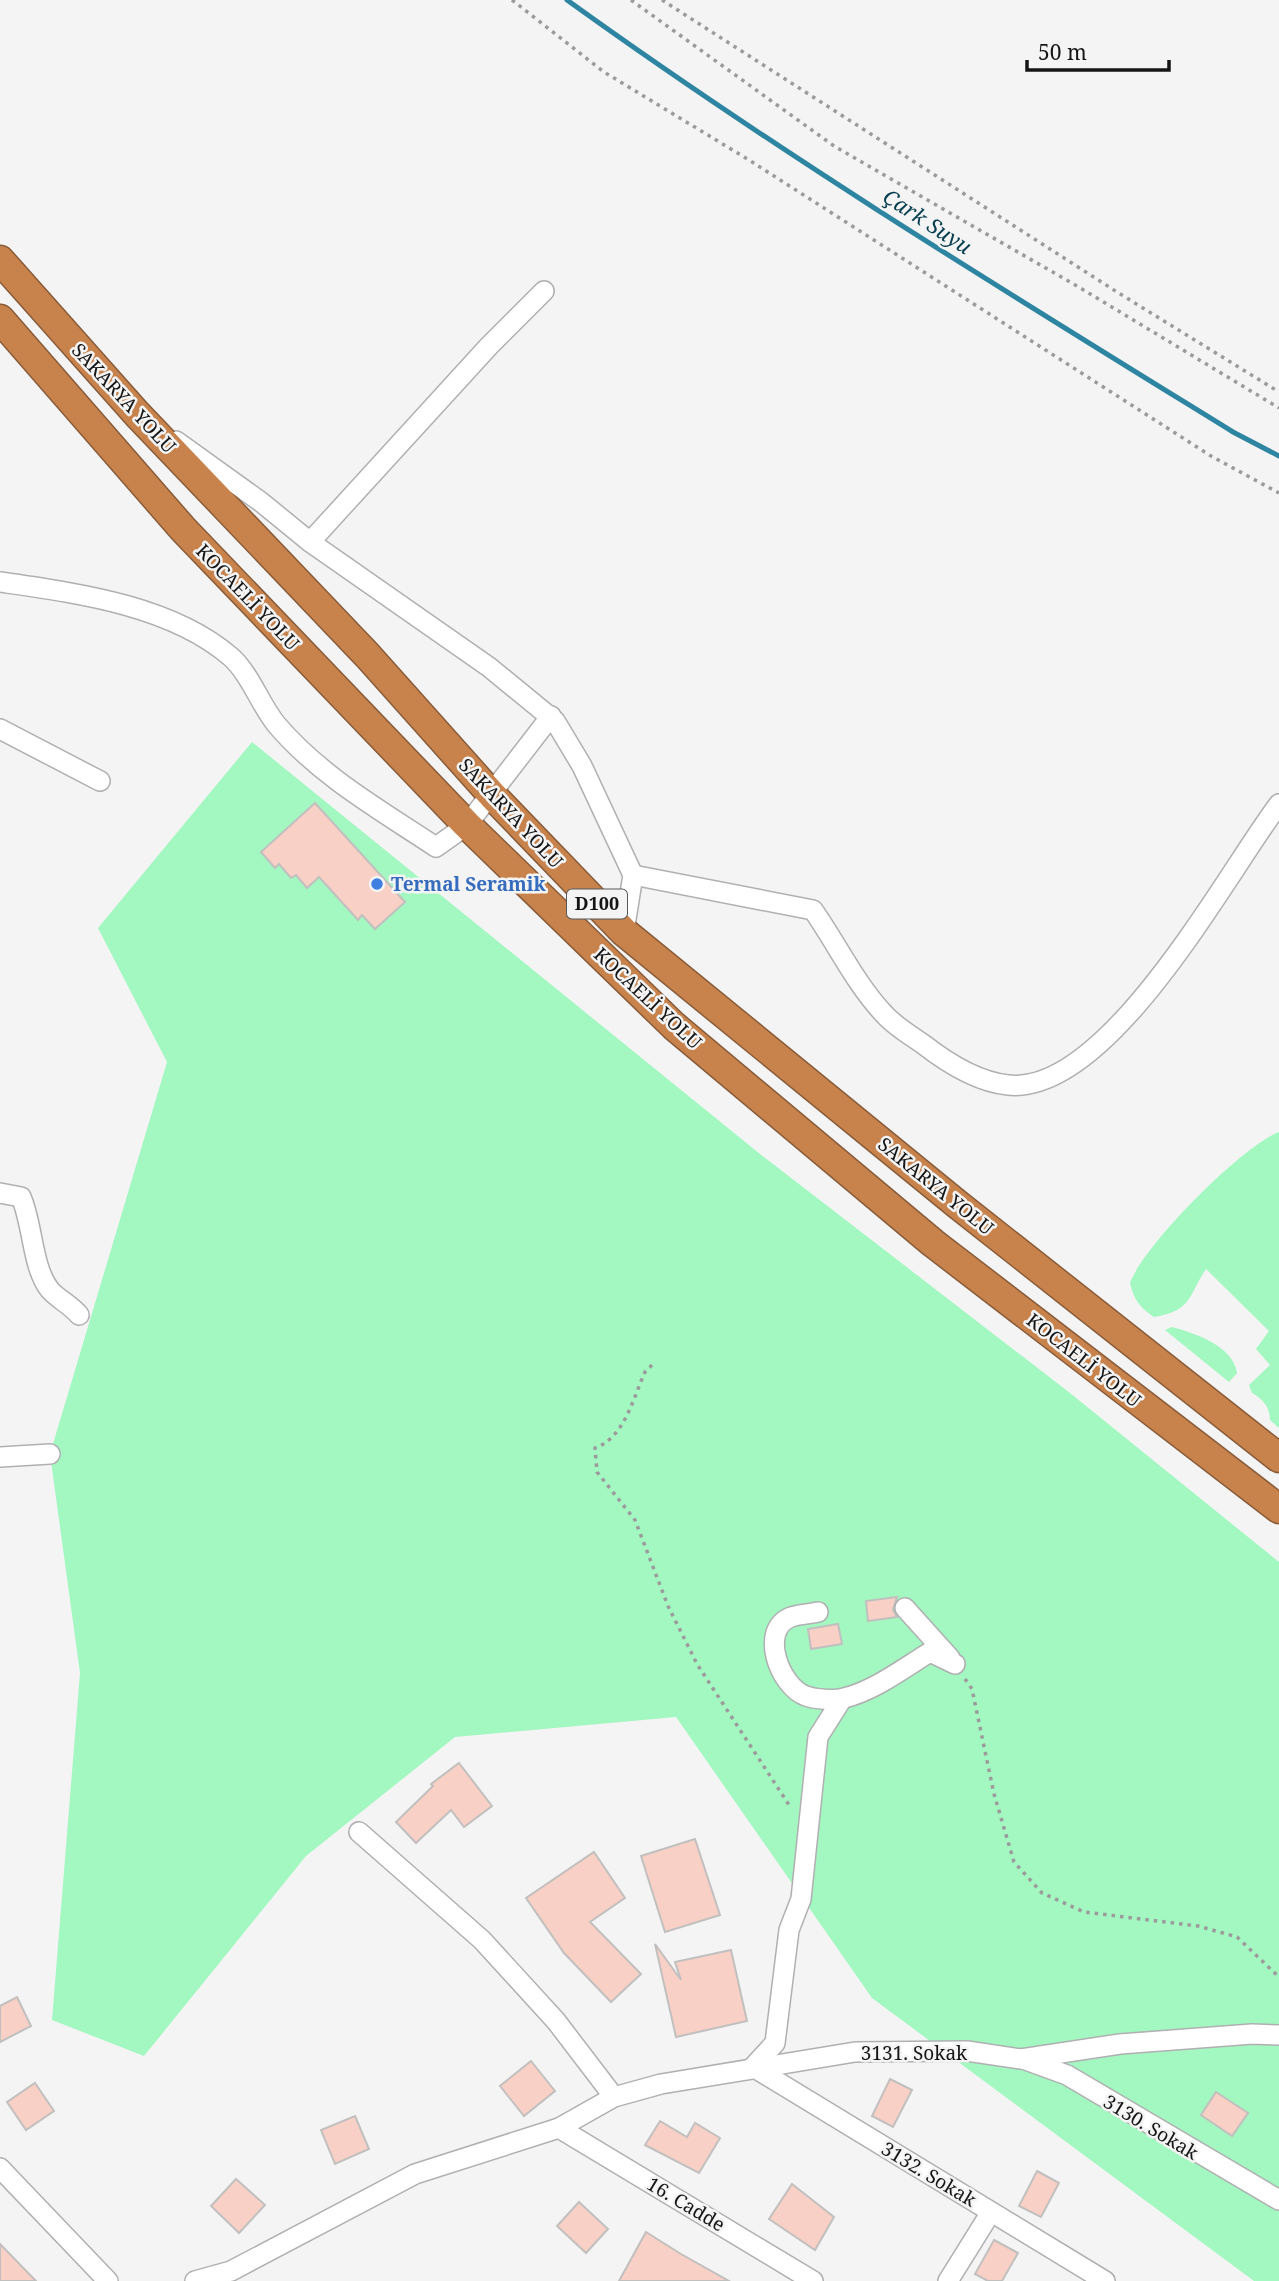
<svg xmlns="http://www.w3.org/2000/svg" width="1279" height="2281" viewBox="0 0 1279 2281" font-family="'Noto Serif',serif">
	<style>
		.green { fill: #a3f7c0 }
		.lines { fill: none; stroke-linecap: round; stroke-linejoin: round }
		.stream { stroke: #2e85a2; stroke-width: 5 }
		.building { fill: #f8d0c5; stroke: #c2c0bf; stroke-width: 2 }
		.minor-casing { stroke: #b0b0b2; stroke-width: 22 }
		.highway-casing { stroke: #895c39; stroke-width: 31 }
		.path { stroke: #9b9b9c; stroke-width: 3.5; stroke-dasharray: 3.5 5; stroke-linecap: butt }
		.minor { stroke: #fff; stroke-width: 19 }
		.highway { stroke: #c8834d; stroke-width: 28 }
		.shop-dot { fill: #3f7fe0; stroke: #f4f4f5; stroke-width: 2.5 }
		.labels { text-anchor: middle; stroke-width: 5; stroke-linejoin: round; paint-order: stroke }
		.shield { fill: #f4f4f5; stroke: #585858; stroke-width: 2 }
		.shield-label { font-size: 18px; font-weight: bold; fill: #151515 }
		.street-label { font-size: 19px; fill: #151515; stroke: #f4f4f5 }
		.shop-label { font-size: 19px; font-weight: bold; fill: #366cbe; stroke: #f4f4f5; text-anchor: start }
		.water-label { font-size: 21px; font-style: italic; fill: #073e4f; stroke: #f4f4f5 }
	</style>
	<rect width="100%" height="100%" fill="#f4f4f5"/>
	<!-- green -->
	<g class="green">
		<path d="M252 742 760 1154 1070 1393 1279 1562V2281H1254L872 1998 676 1717 455 1737 306 1856 144 2056 52 2020 80 1673 50 1454 167 1062 98 928Z"/>
		<path d="M1279 1132V1428L1270 1420C1270 1407 1263 1399 1252 1393L1249 1385 1270 1365 1256 1349 1269 1331 1206 1269C1188 1296 1192 1311 1154 1317 1139 1307 1134 1299 1130 1283 1144 1245 1242 1146 1279 1132Z"/>
		<path d="M1172 1327C1195 1333 1233 1346 1237 1373L1229 1382 1165 1330Z"/>
	</g>
	<g class="lines">
		<!-- stream -->
		<path class="stream" d="M567 0C782 155 1008 293 1233 432L1279 456"/>
	</g>
	<!-- building -->
	<g class="building">
		<path d="M315 803 405 902 375 929 362 915 358 920 319 877 307 888 296 875 291 878 279 864 275 868 261 852Z"/>
		<path d="M897 1597 893 1610 897 1617 868 1621 866 1601Z"/>
		<path d="M838 1624 842 1644 811 1649 808 1629Z"/>
		<path d="M459 1763 492 1806 464 1827 451 1810 416 1843 396 1822 433 1786 431 1784Z"/>
		<path d="M695 1839 720 1915 665 1932 641 1856Z"/>
		<path d="M594 1852 625 1898 590 1922 641 1974 611 2002 564 1953 526 1898Z"/>
		<path d="M655 1944 681 1980 675 1962 731 1950 747 2021 676 2037Z"/>
		<path d="M17 1997 31 2026 0 2042V2006Z"/>
		<path d="M531 2061 555 2091 524 2116 500 2086Z"/>
		<path d="M890 2079 912 2090 893 2127 872 2116Z"/>
		<path d="M35 2083 54 2111 26 2130 7 2102Z"/>
		<path d="M1216 2092 1248 2113 1232 2136 1201 2115Z"/>
		<path d="M355 2116 369 2149 335 2164 321 2130Z"/>
		<path d="M660 2121 687 2137 695 2123 720 2138 699 2173 645 2145Z"/>
		<path d="M1037 2171 1059 2183 1041 2217 1019 2206Z"/>
		<path d="M236 2179 265 2205 239 2233 211 2206Z"/>
		<path d="M792 2184 834 2217 815 2250 769 2219Z"/>
		<path d="M579 2202 608 2229 586 2253 557 2226Z"/>
		<path d="M646 2232 681 2254 729 2281H619Z"/>
		<path d="M994 2240 1018 2253 1002 2281H988L975 2274Z"/>
		<path d="M0 2244 36 2281H0Z"/>
	</g>
	<g class="lines">
		<defs>
			<g id="minor">
				<path d="M176 441 261 502 310 542 489 667 555 721 582 766 633 875 624 932"/>
				<path d="M310 542 489 346 544 291"/>
				<path d="M0 582C76 593 171 605 231 657 250 674 260 704 276 724 320 776 380 810 436 847L467 825 551 716"/>
				<path d="M0 729 100 781"/>
				<path d="M633 875 813 910C837 944 856 985 885 1015 895 1026 910 1035 923 1044 946 1062 978 1082 1008 1085 1108 1096 1226 874 1279 804"/>
				<path d="M0 1193 21 1197C33 1224 32 1268 50 1290 59 1300 71 1305 79 1315"/>
				<path d="M0 1457 50 1454"/>
				<path d="M905 1608 950 1658"/>
				<path d="M818 1612C810 1614 799 1614 791 1617 758 1630 780 1687 806 1696 814 1699 835 1701 844 1698 874 1691 904 1668 930 1652L955 1664"/>
				<path d="M842 1699 818 1737 801 1899 789 1930 775 2043 753 2067 1105 2281"/>
				<path d="M359 1832 482 1940 556 2021 614 2097"/>
				<path d="M1023 2059 1067 2075 1279 2200"/>
				<path d="M559 2128 813 2281"/>
				<path d="M0 2168 108 2281"/>
				<path d="M195 2281 231 2271 415 2174 559 2128 614 2097 661 2084 855 2052 967 2051 1021 2059 1120 2044 1252 2034 1279 2035"/>
				<path d="M948 2281 991 2212"/>
			</g>
			<g id="highway">
				<path d="M0 260 137 414 368 656 493 796 624 932 957 1204 1279 1458"/>
				<path d="M0 319 183 529 467 825 674 1026 933 1243 1279 1509"/>
			</g>
		</defs>
		<!-- minor casing -->
		<use href="#minor" class="minor-casing"/>
		<!-- highway casing -->
		<use href="#highway" class="highway-casing"/>
		<!-- path -->
		<g class="path">
			<path d="M512 0 604 72 749 160 1211 456 1279 493"/>
			<path d="M631 0 834 146 1082 289 1279 408"/>
			<path d="M662 0 1117 292 1279 392"/>
			<path d="M652 1365 645 1372C633 1398 625 1437 595 1448L597 1472 635 1520 668 1606 697 1664 791 1808"/>
			<path d="M965 1679 972 1689 994 1794 1014 1862 1042 1893 1084 1912 1198 1926 1237 1937 1279 1977"/>
		</g>
		<!-- minor -->
		<use href="#minor" class="minor"/>
		<!-- highway -->
		<use href="#highway" class="highway"/>
	</g>
	<!-- markers -->
	<circle class="shop-dot" cx="377" cy="884" r="7"/>
	<g class="labels">
		<!-- shield labels -->
		<rect class="shield" x="567" y="889.5" width="60" height="29" rx="5"/>
		<g class="shield-label">
			<text x="597" y="910">D100</text>
		</g>
		<!-- street labels -->
		<g class="street-label">
			<text transform="translate(124 398) rotate(47)" y="7">SAKARYA YOLU</text>
			<text transform="translate(248 597) rotate(46)" y="7">KOCAELİ YOLU</text>
			<text transform="translate(511 813) rotate(47)" y="7">SAKARYA YOLU</text>
			<text transform="translate(648 998) rotate(43)" y="7">KOCAELİ YOLU</text>
			<text transform="translate(936 1186) rotate(39)" y="7">SAKARYA YOLU</text>
			<text transform="translate(1084 1360) rotate(38)" y="7">KOCAELİ YOLU</text>
			<text x="914" y="2060">3131. Sokak</text>
			<text transform="translate(1151 2127) rotate(31)" y="7">3130. Sokak</text>
			<text transform="translate(929 2174) rotate(31)" y="7">3132. Sokak</text>
			<text transform="translate(686 2204) rotate(31)" y="7">16. Cadde</text>
		</g>
		<!-- shop labels -->
		<g class="shop-label">
			<text x="391" y="891">Termal Seramik</text>
		</g>
		<!-- water labels -->
		<g class="water-label">
			<text transform="translate(927 222) rotate(33)" y="7">Çark Suyu</text>
		</g>
	</g>
	<!-- scale -->
	<path d="M1027 60v10h142v-10" fill="none" stroke="#151515" stroke-width="3.5"/>
	<text x="1038" y="60" font-size="21" fill="#151515" stroke="#f4f4f5" stroke-width="5" paint-order="stroke">50 m</text>
</svg>
